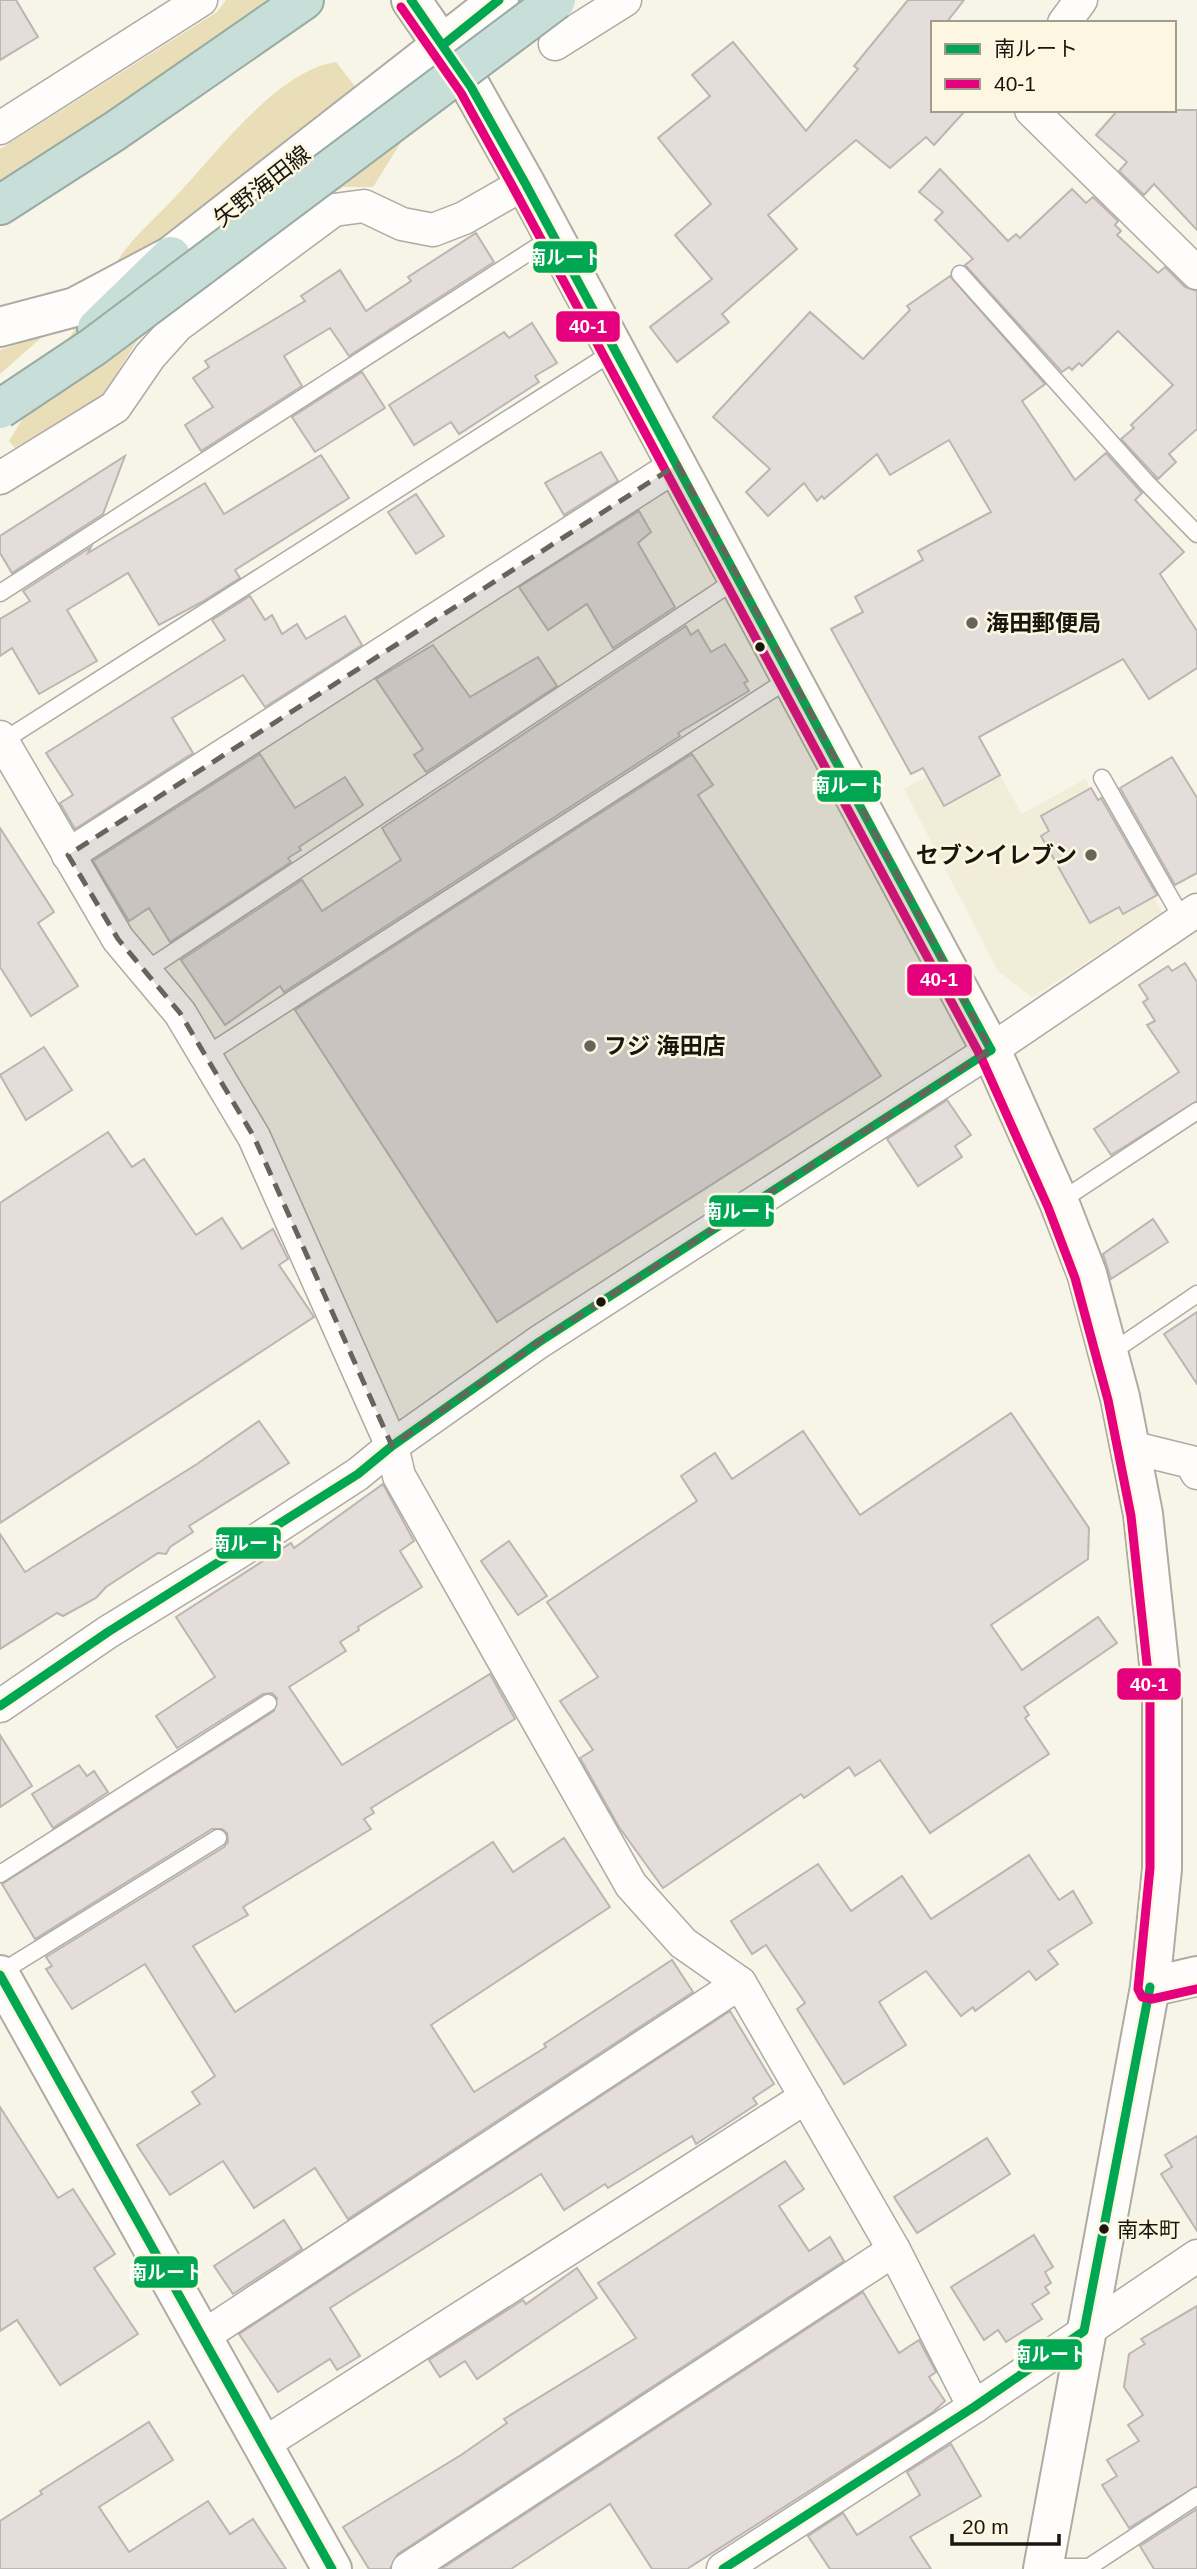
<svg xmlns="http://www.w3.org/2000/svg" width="1197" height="2569" viewBox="0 0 1197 2569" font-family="Arial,'Noto Sans JP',sans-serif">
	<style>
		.built { fill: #f2edd8 }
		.green { fill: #e9deb8 }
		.building { fill: #e4ddda; stroke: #bbb6b2; stroke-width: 2 }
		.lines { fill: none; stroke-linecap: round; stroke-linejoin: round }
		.lane-casing { stroke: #adaba2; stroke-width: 19 }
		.street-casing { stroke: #adaba2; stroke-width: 35 }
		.secondary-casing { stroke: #adaba2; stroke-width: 42 }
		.highway-casing { stroke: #97aba2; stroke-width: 42 }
		.lane { stroke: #fefdfc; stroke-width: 16 }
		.street { stroke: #fefdfc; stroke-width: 32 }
		.secondary { stroke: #fefdfc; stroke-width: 38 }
		.highway { stroke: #c8ded8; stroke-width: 38 }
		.highway-bridge-casing { stroke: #97aba2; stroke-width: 42; stroke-linecap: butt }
		.highway-bridge { stroke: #c8ded8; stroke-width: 38 }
		.bus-1-casing { stroke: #fdf7e2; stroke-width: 14 }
		.bus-2-casing { stroke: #fdf7e2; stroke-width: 14 }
		.bus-1 { stroke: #00a651; stroke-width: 9 }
		.bus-2 { stroke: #e5007d; stroke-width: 9 }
		.marked { fill: #66645b; fill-opacity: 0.2; stroke: #66645b; stroke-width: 5; stroke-dasharray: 14 9; stroke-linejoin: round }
		.poi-dot { fill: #66645b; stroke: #fdf7e2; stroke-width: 2.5 }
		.bus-dot { fill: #18160f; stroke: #fdf7e2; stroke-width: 2.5 }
		.labels { text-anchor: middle; stroke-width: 5; stroke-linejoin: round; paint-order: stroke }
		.bus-label { font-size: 21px; fill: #18160f; stroke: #fdf7e2; text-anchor: start }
		.street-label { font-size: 23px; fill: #18160f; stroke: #fdf7e2 }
		.poi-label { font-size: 23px; font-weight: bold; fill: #18160f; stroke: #fdf7e2; text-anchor: start }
		.line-badge { stroke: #fdf7e2; stroke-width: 2.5 }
		.badge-label { font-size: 19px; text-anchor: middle; font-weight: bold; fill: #fff }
	</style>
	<rect width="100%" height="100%" fill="#f7f4e8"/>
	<!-- built -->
	<path class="built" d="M983 745 1022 814 1085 779 1163 913 1032 997 998 971 904 789Z"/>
	<!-- green -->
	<g class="green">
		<path d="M226 0H278L0 191V149L217 12Z"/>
		<path d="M336 62 400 144 373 187H343L310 207 171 311 137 341 104 394 15 448 9 441C48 379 80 314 122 254 138 232 161 213 180 192 218 151 279 70 336 62Z"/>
		<path d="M43 336 0 374V350Z"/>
	</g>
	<!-- building -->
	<g class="building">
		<path d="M0 0H16L38 37 0 60Z"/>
		<path d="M908 0H964L946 23H933V110H966L934 145 926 137 890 168 856 140 768 215 797 249 722 314 729 322 677 362 650 327 712 279 675 235 711 204 658 138 710 96 692 75 733 42 806 131 858 69 854 66Z"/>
		<path d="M1118 110H1197V230L1154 184 1144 195 1119 171 1127 162 1096 135Z"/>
		<path d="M940 169 1008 241 1016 234 1020 238 1072 189 1086 203 1093 197 1118 221 1115 225 1121 231 1117 235 1158 273 1165 267 1185 287 1197 291V429L1169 454 1176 462 1158 479 1121 439 1134 428 1131 425 1173 385 1118 331 1082 366 1079 363 1072 370 1069 367 1062 372 965 265 973 259 935 220 943 212 919 192Z"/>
		<path d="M476 233 494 262 349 356 330 328 284 356 302 386 201 451 185 425 213 407 193 378 209 367 205 361 305 301 301 296 340 270 366 311 411 281 408 277Z"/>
		<path d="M950 276 1045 384 1022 401 1075 480 1106 453 1142 493 1135 500 1184 552 1160 574 1197 631V668L1149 699 1123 659 979 737 1000 775 944 806 923 768 911 774 831 629 863 612 855 597 923 560 918 551 991 512 949 440 890 475 877 454 824 499 822 496 817 501 804 483 768 516 746 492 770 469 713 417 810 312 863 359 910 310 907 306Z"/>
		<path d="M532 323 557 363 535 376 539 382 459 434 451 422 414 445 389 405 504 332 509 338Z"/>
		<path d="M362 372 385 408 315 452 292 417Z"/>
		<path d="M601 452 618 481 564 515 545 483Z"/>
		<path d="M321 455 349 498 235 570 240 578 202 602 159 625 128 573 67 610 97 661 39 694 12 648 0 656V619L30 601 23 591 91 547 88 553 205 483 224 514Z"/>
		<path d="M125 456 103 514 12 573 0 553V536Z"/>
		<path d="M416 494 444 536 416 554 388 512Z"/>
		<path d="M639 511 651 532 638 543 675 607 613 648 587 604 548 630 519 587Z"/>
		<path d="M250 596 265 620 272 615 282 634 297 624 306 639 345 616 362 645 265 707 243 675 172 718 193 753 75 829 60 803 73 795 46 753 225 640 212 620Z"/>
		<path d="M686 626 691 635 698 630 711 652 725 644 748 681 744 683 749 691 678 733 680 736 284 992 280 986 225 1025 181 960 302 880 322 911 401 860 382 828Z"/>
		<path d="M433 645 470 697 538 657 557 686 426 772 414 755 423 749 376 679Z"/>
		<path d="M260 754 295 808 345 777 363 805 299 847 301 850 288 858 291 862 170 942 149 908 129 921 93 861Z"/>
		<path d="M692 754 713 785 698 795 881 1076 497 1322 295 1010Z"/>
		<path d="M1172 757 1197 798V873L1175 885 1120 788Z"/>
		<path d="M1091 788 1098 800 1101 798 1157 895 1123 914 1119 907 1090 923 1041 836 1049 831 1041 816Z"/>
		<path d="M0 828 54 912 38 923 78 986 31 1016 0 967Z"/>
		<path d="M1185 963 1197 982V1101L1111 1155 1094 1129 1179 1072 1147 1025 1155 1021 1143 1002 1148 999 1139 985 1168 966 1172 971Z"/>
		<path d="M44 1047 72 1090 26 1120 0 1075Z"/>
		<path d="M947 1100 971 1135 955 1146 962 1157 918 1186 887 1139Z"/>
		<path d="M108 1132 132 1167 144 1159 196 1235 222 1218 242 1249 273 1229 288 1259 279 1265 314 1317 0 1523V1203Z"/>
		<path d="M1153 1219 1168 1242 1111 1279 1103 1254Z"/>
		<path d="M1197 1312V1384L1164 1334Z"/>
		<path d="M1011 1413 1089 1528 1088 1559 991 1625 1022 1670 1098 1617 1117 1643 1024 1707 1029 1715 1025 1718 1049 1754 930 1833 880 1760 855 1776 849 1767 804 1798 801 1794 663 1888 619 1827 580 1758 593 1750 560 1701 598 1677 547 1602 697 1501 681 1476 715 1453 732 1479 803 1431 860 1515Z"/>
		<path d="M259 1421 289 1463 189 1526 193 1532 170 1547 166 1554 158 1553 106 1587 96 1598 63 1616 57 1613 0 1649V1534L25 1572 197 1464Z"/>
		<path d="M383 1484 414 1541 400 1551 422 1587 358 1627 359 1630 340 1642 346 1651 289 1687 342 1765 490 1674 515 1719 371 1808 374 1813 364 1819 371 1829 243 1907 248 1915 193 1946 235 2012 493 1842 513 1872 564 1838 610 1907 431 2025 474 2092 546 2047 544 2044 672 1960 693 1992 348 2219 315 2168 254 2208 223 2161 170 2195 137 2145 200 2104 192 2092 215 2076 145 1964 72 2009 46 1969 52 1966 46 1957 224 1847 228 1842 227 1833 222 1829H212L35 1939 2 1884 274 1711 277 1698 272 1693 263 1694 177 1748 156 1716 215 1677 176 1617 291 1543 294 1548Z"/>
		<path d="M509 1541 547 1596 518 1615 481 1561Z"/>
		<path d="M0 1735 32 1786 0 1807Z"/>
		<path d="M79 1765 87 1776 94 1771 108 1792 53 1828 32 1794Z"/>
		<path d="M1029 1855 1059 1900 1073 1891 1092 1923 1048 1951 1058 1964 1036 1980 1029 1971 975 2011 973 2007 961 2016 926 1971 879 2002 906 2045 844 2084 797 2009 805 2003 766 1945 752 1954 731 1921 818 1864 851 1911 902 1876 931 1919Z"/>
		<path d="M730 2011 774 2084 753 2098 757 2104 696 2144 692 2136 608 2188 605 2184 564 2210 541 2174 330 2308 360 2356 337 2370 330 2359 278 2392 239 2334Z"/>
		<path d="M0 2107 58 2198 73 2189 115 2254 94 2268 138 2334 60 2385 17 2320 0 2331Z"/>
		<path d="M1197 2136V2231L1161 2174 1172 2167 1165 2155Z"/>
		<path d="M987 2138 1010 2174 917 2233 894 2197Z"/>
		<path d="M785 2161 804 2189 779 2206 809 2251 830 2237 844 2261 398 2554 390 2569H369L343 2527 461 2455 507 2423 504 2419 636 2338 598 2283Z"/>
		<path d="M284 2220 302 2249 233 2294 214 2266Z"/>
		<path d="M1034 2235 1053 2267 1045 2272 1051 2283 1045 2287 1049 2293 1032 2304 1042 2319 1006 2342 998 2330 984 2340 951 2287Z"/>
		<path d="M577 2268 597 2298 477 2379 465 2361 440 2377 429 2360 523 2300 526 2304Z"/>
		<path d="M863 2292 899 2353 919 2340 936 2372 929 2377 945 2401 933 2412 687 2569H652L610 2504 511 2569H441Z"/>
		<path d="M1197 2306V2486L1129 2528 1102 2485 1117 2476 1107 2460 1139 2441 1128 2425 1143 2415 1124 2387 1129 2354 1145 2344 1141 2339Z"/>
		<path d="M149 2422 173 2460 99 2507 129 2552 208 2501 230 2534 253 2519 286 2569H0V2521L42 2494 40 2491Z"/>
		<path d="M951 2444 981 2496 910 2537 931 2569H830L808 2536 843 2513 857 2535 920 2495 907 2472Z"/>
		<path d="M1197 2509V2569H1154L1140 2546Z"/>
	</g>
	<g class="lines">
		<defs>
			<g id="lane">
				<path d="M960 274 1147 483 1197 534"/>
				<path d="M0 593 554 236"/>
				<path d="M3 741 616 350"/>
				<path d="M1102 778 1183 920"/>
				<path d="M145 971 737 579"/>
				<path d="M206 1055 792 677"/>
				<path d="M1059 1202 1197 1111"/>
				<path d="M1109 1354 1197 1294"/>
				<path d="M0 1874 268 1703"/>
				<path d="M0 1973 218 1838"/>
				<path d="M1043 2567H1089L1197 2496"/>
			</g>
			<g id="street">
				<path d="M1064 23 1081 0"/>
				<path d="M555 44 625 0"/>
				<path d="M1031 110 1197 273"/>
				<path d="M0 128 201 0"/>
				<path d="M0 478 115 407 150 356 177 326 334 210 364 206 402 224 433 230 464 218 525 183"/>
				<path d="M0 737 118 939 180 1013 254 1137 392 1446 399 1476 631 1885 683 1943 740 1983 894 2250 974 2407"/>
				<path d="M68 855 678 464"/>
				<path d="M1130 1447 1191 1462 1197 1473"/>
				<path d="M0 1706 108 1632 237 1553 358 1474 392 1446 539 1342 991 1050 1197 910"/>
				<path d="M202 2337 740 1983"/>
				<path d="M262 2445 806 2097"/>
				<path d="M408 2569 894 2250"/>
				<path d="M723 2569 974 2407 1197 2256"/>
			</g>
			<g id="secondary">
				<path d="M411 0 471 87 525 183 991 1050 1059 1202 1087 1274 1120 1397 1143 1514 1162 1691V1869L1150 1987 1043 2569"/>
				<path d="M0 327 75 307 171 256 499 0"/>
				<path d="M0 1975 332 2569"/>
				<path d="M1150 1987 1197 1976"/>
			</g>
			<g id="highway">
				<path d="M0 205 115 131 304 0"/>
				<path d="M97 328 171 256"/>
			</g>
		</defs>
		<!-- lane casing -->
		<use href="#lane" class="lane-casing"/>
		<!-- street casing -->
		<use href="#street" class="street-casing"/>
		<!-- secondary casing -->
		<use href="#secondary" class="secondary-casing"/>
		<!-- highway casing -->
		<use href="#highway" class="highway-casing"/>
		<!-- lane -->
		<use href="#lane" class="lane"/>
		<!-- street -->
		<use href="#street" class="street"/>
		<!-- secondary -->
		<use href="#secondary" class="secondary"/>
		<!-- highway -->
		<use href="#highway" class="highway"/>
		<defs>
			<path id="highway-bridge" d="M0 409 93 347 556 0"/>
		</defs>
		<!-- highway-bridge casing -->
		<use href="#highway-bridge" class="highway-bridge-casing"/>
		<!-- highway-bridge -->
		<use href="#highway-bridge" class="highway-bridge"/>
		<defs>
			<g id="bus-1">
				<path d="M411 0 471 87 525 183 991 1050"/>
				<path d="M443 45 499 0"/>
				<path d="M0 1706 108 1632 358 1474 392 1446 539 1342 991 1050"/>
				<path d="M0 1975 332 2569"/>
				<path d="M723 2569 974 2407 1084 2331 1150 1987"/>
			</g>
			<path id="bus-2" d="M401 7 461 93 514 189 980 1055 1048 1207 1075 1278 1108 1400 1131 1516 1150 1692V1868L1138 1989 1142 1997 1152 1999 1197 1989"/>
		</defs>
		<!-- bus-1 casing -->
		<use href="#bus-1" class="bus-1-casing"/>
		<!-- bus-2 casing -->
		<use href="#bus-2" class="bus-2-casing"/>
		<!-- bus-1 -->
		<use href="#bus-1" class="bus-1"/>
		<!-- bus-2 -->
		<use href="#bus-2" class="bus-2"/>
	</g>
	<!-- marked area -->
	<path class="marked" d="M678 464 991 1050 539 1342 392 1446 254 1137 180 1013 118 939 68 855Z"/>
	<!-- markers -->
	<g class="poi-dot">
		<circle cx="972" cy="623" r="7"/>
		<circle cx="1091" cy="855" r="7"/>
		<circle cx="590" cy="1046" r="7"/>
	</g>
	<g class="bus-dot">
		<circle cx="760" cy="647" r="6"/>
		<circle cx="601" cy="1302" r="6"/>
		<circle cx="1104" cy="2229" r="6"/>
	</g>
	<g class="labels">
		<!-- bus labels -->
		<g class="bus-label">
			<text x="1117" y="2237">南本町</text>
		</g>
		<!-- street labels -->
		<g class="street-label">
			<text transform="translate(262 186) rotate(-38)" y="8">矢野海田線</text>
		</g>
		<!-- poi labels -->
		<g class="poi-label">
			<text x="986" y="631">海田郵便局</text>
			<text x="1077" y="863" text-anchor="end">セブンイレブン</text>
			<text x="604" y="1054">フジ 海田店</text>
		</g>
	</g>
	<g class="line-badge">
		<rect x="532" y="240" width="66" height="34" rx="7" fill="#00a651"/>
		<rect x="555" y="310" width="66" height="33" rx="7" fill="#e5007d"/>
		<rect x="816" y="769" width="66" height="34" rx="7" fill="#00a651"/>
		<rect x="906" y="963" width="67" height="34" rx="7" fill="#e5007d"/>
		<rect x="708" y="1194" width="67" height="34" rx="7" fill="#00a651"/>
		<rect x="215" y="1526" width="67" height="34" rx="7" fill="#00a651"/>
		<rect x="1116" y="1667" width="66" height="34" rx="7" fill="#e5007d"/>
		<rect x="133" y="2255" width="66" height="34" rx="7" fill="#00a651"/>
		<rect x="1017" y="2338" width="66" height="33" rx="7" fill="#00a651"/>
	</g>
	<g class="badge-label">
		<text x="565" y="264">南ルート</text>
		<text x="588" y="333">40-1</text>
		<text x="849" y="792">南ルート</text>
		<text x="939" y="986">40-1</text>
		<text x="741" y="1218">南ルート</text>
		<text x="249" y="1550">南ルート</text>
		<text x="1149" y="1691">40-1</text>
		<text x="166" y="2279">南ルート</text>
		<text x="1050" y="2361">南ルート</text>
	</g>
	<!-- legend -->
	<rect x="931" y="21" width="245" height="91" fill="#fdf7e2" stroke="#a19d8e" stroke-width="2"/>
	<rect x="945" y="44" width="35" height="10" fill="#00a651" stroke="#a19d8e" stroke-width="2"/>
	<text x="994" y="56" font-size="21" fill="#18160f">南ルート</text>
	<rect x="945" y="79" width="35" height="10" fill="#e5007d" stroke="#a19d8e" stroke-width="2"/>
	<text x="994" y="91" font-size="21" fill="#18160f">40-1</text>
	<!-- scale -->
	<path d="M952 2534v10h107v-10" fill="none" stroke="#18160f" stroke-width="3.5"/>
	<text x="962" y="2534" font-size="21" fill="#18160f" stroke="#fdf7e2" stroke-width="5" paint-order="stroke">20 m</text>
</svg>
